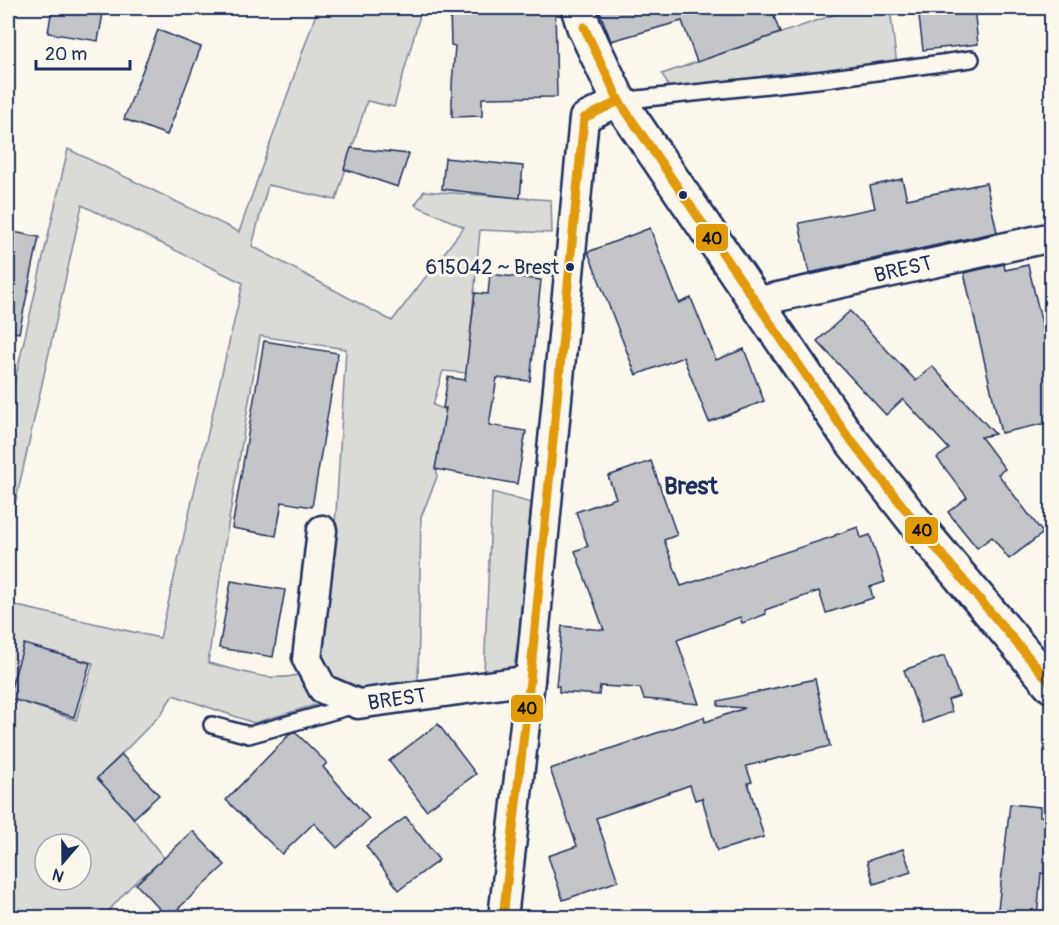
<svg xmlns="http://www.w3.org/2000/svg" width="1059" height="925" viewBox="0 0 1059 925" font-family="Pangolin,sans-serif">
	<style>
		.green { fill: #dadad7; stroke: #7a849a; stroke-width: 1.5; fill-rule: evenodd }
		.building { fill: #c3c5c9; stroke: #1b2f5e; stroke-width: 1.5 }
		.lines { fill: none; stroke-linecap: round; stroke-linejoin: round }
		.service-casing { stroke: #1b2f5e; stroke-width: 20 }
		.minor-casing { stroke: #1b2f5e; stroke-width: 33 }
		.tertiary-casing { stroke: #1b2f5e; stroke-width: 38 }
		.service { stroke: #fbf7ec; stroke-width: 15 }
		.minor { stroke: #fbf7ec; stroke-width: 28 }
		.tertiary { stroke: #fbf7ec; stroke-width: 33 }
		.bus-1-casing { stroke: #fbf7ec; stroke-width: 14 }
		.bus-1 { stroke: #e19a09; stroke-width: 9 }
		.bus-dot { fill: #1b2f5e; stroke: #fbf7ec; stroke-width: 2 }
		.labels { text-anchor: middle; stroke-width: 6; stroke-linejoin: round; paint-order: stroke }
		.bus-label { font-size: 20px; fill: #1b2f5e; stroke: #fbf7ec; text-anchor: end }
		.street-label { font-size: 21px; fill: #1b2f5e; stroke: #fbf7ec }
		.quarter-label { font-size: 24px; font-weight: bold; fill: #1b2f5e; stroke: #fbf7ec }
		.line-badge { stroke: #fbf7ec; stroke-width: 2 }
		.pale-badge-label { font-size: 16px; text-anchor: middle; font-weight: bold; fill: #111 }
	</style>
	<rect width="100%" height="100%" fill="#fbf7ec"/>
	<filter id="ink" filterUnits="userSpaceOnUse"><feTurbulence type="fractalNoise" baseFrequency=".0167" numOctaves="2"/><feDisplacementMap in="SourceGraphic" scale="12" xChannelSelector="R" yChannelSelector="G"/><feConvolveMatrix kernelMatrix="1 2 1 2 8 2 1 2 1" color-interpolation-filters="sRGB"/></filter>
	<g filter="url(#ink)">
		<!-- green -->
		<g class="green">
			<path d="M318 8H422L394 107 367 101 336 200 268 185 252 246 392 321 464 227 415 205 424 191 551 200 552 233 480 230 467 373 443 371 433 405 446 410 437 465V477L421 517 418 684 357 692 336 686 315 660 336 513 346 349 260 336 224 549 208 663C236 669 271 684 300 674L329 701 254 723 173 695 161 714 100 776 164 858 131 886 103 917H8V697L76 720 93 663 27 645 8 691V604L160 638 243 283 82 205 8 536V393H12L68 149 239 232ZM45 844H81V880H45Z"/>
			<path d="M837 8H890L897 66 831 72 775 74 714 84 670 89 662 74 836 14Z"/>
			<path d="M492 492 531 503 520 629 514 668 484 673Z"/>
		</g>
		<!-- building -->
		<g class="building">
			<path d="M52 8H104L98 41 48 33Z"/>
			<path d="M450 8H555L557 97 482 98V116L452 117V84L455 46 451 45Z"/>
			<path d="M598 8H771L780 33 697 62 682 21 611 41Z"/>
			<path d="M918 8H974L978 44 923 50Z"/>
			<path d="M158 30 201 47 167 135 124 119Z"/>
			<path d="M351 148 409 154 398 187 344 169Z"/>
			<path d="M445 158 523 166 520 198 442 189Z"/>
			<path d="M902 179 907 199 986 183 997 232 809 273 799 223 875 208 870 186Z"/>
			<path d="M650 228 679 303 691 298 716 360 744 349 764 401 709 422 683 357 636 375 588 252Z"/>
			<path d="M8 231 39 237 19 333 8 331Z"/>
			<path d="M1004 264 1005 270 1028 265 1052 366V422L1001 433 964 273Z"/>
			<path d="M490 274 541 280 530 381 497 378 489 425 526 431 517 484 435 469 446 408H443L448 377 465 380 475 293 488 294Z"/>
			<path d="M850 311 916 381 932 366 995 434 981 437 1005 469 998 474 1043 533 1009 559 992 537 977 548 948 512 967 497 937 458 949 449 903 399 886 415 817 341Z"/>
			<path d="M264 341 338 353 312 507 282 502 276 536 232 528Z"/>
			<path d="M651 461 677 535 664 540 681 586 835 536V535L858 527 861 538 870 535 885 582 870 587 873 598 826 613 819 591 765 610 766 614 742 623 740 617 677 640 699 704 644 699 640 688 600 686 599 695 559 692V686H556L562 626 604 630 575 551 588 546 576 512 616 498 608 476Z"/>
			<path d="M231 581 285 590 273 657 219 648Z"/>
			<path d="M24 644 90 663 74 717 8 698Z"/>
			<path d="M944 656 959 696 948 700 952 712 923 723 904 670Z"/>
			<path d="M815 679 830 746 746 766 752 782 748 783 764 837 717 851 702 798 695 800 690 785 596 818 618 881 563 900 548 856 577 846 550 769 704 717 705 722 745 708 718 706V701Z"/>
			<path d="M438 724 476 774 426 810 389 761Z"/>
			<path d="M295 732 327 763 323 767 369 819 337 848 314 823 282 854 226 800 291 733Z"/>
			<path d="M122 755 159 795 134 818 97 778Z"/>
			<path d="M1010 804 1040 807V816L1052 818V874L1041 873 1037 918H997Z"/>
			<path d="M406 817 439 860 399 890 366 846Z"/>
			<path d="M193 831 225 865 168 918 136 884Z"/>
			<path d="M903 849 911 872 874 884 867 861Z"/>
		</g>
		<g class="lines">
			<defs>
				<g id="service">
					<path d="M619 101 825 79 971 59"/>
					<path d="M212 725 249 735 355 705"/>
				</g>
				<g id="minor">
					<path d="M755 302 1052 237"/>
					<path d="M322 530 307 659 323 689 358 704 530 680"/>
					<path d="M503 918 530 680 584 118 619 101"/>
				</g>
				<path id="tertiary" d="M578 8 584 27 619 101 846 434 927 537 1052 686"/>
			</defs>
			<!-- service casing -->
			<use href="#service" class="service-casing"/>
			<!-- minor casing -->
			<use href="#minor" class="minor-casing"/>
			<!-- tertiary casing -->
			<use href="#tertiary" class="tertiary-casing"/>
			<!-- service -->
			<use href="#service" class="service"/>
			<!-- minor -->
			<use href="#minor" class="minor"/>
			<!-- tertiary -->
			<use href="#tertiary" class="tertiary"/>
			<defs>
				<g id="bus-1">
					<path d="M584 27 619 101 846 434 927 537 1052 685"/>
					<path d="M503 918 530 680 584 118 619 101"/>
				</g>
			</defs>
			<!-- bus-1 casing -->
			<use href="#bus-1" class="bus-1-casing"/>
			<!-- bus-1 -->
			<use href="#bus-1" class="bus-1"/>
		</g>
	</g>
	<!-- markers -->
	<g class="bus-dot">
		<circle cx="683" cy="195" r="5"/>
		<circle cx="570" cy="267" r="5"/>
	</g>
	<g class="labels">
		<!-- bus labels -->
		<g class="bus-label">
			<text x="559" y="274">615042 ~ Brest</text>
		</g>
		<!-- street labels -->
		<g class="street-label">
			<text transform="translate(903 269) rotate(-13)" y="7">BREST</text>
			<text transform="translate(397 699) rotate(-8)" y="7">BREST</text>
		</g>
		<!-- quarter labels -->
		<g class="quarter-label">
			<text x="691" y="494">Brest</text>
		</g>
	</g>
	<g class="line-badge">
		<rect x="695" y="223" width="34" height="29" rx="6" fill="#e19a09"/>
		<rect x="904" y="516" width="35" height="29" rx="6" fill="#e19a09"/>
		<rect x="510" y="694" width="34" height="29" rx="6" fill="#e19a09"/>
	</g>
	<g class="pale-badge-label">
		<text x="712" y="244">40</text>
		<text x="922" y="536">40</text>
		<text x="527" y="714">40</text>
	</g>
	<!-- margin -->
	<rect width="1059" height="925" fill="none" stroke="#fbf7ec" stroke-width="30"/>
	<rect x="15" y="15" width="1029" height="895" fill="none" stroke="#1b2f5e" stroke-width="2" filter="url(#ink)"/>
	<!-- north arrow -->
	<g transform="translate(63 862) rotate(200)"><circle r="28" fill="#fbf7ec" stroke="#a1a7b3" stroke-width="1.5"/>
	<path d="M0-4.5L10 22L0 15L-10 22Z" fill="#1b2f5e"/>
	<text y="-9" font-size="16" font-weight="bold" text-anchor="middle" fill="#1b2f5e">N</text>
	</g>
	<!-- scale -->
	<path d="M36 60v9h94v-9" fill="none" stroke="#1b2f5e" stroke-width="3"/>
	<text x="45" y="60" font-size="18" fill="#1b2f5e" stroke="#fbf7ec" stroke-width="4.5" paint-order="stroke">20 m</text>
</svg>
